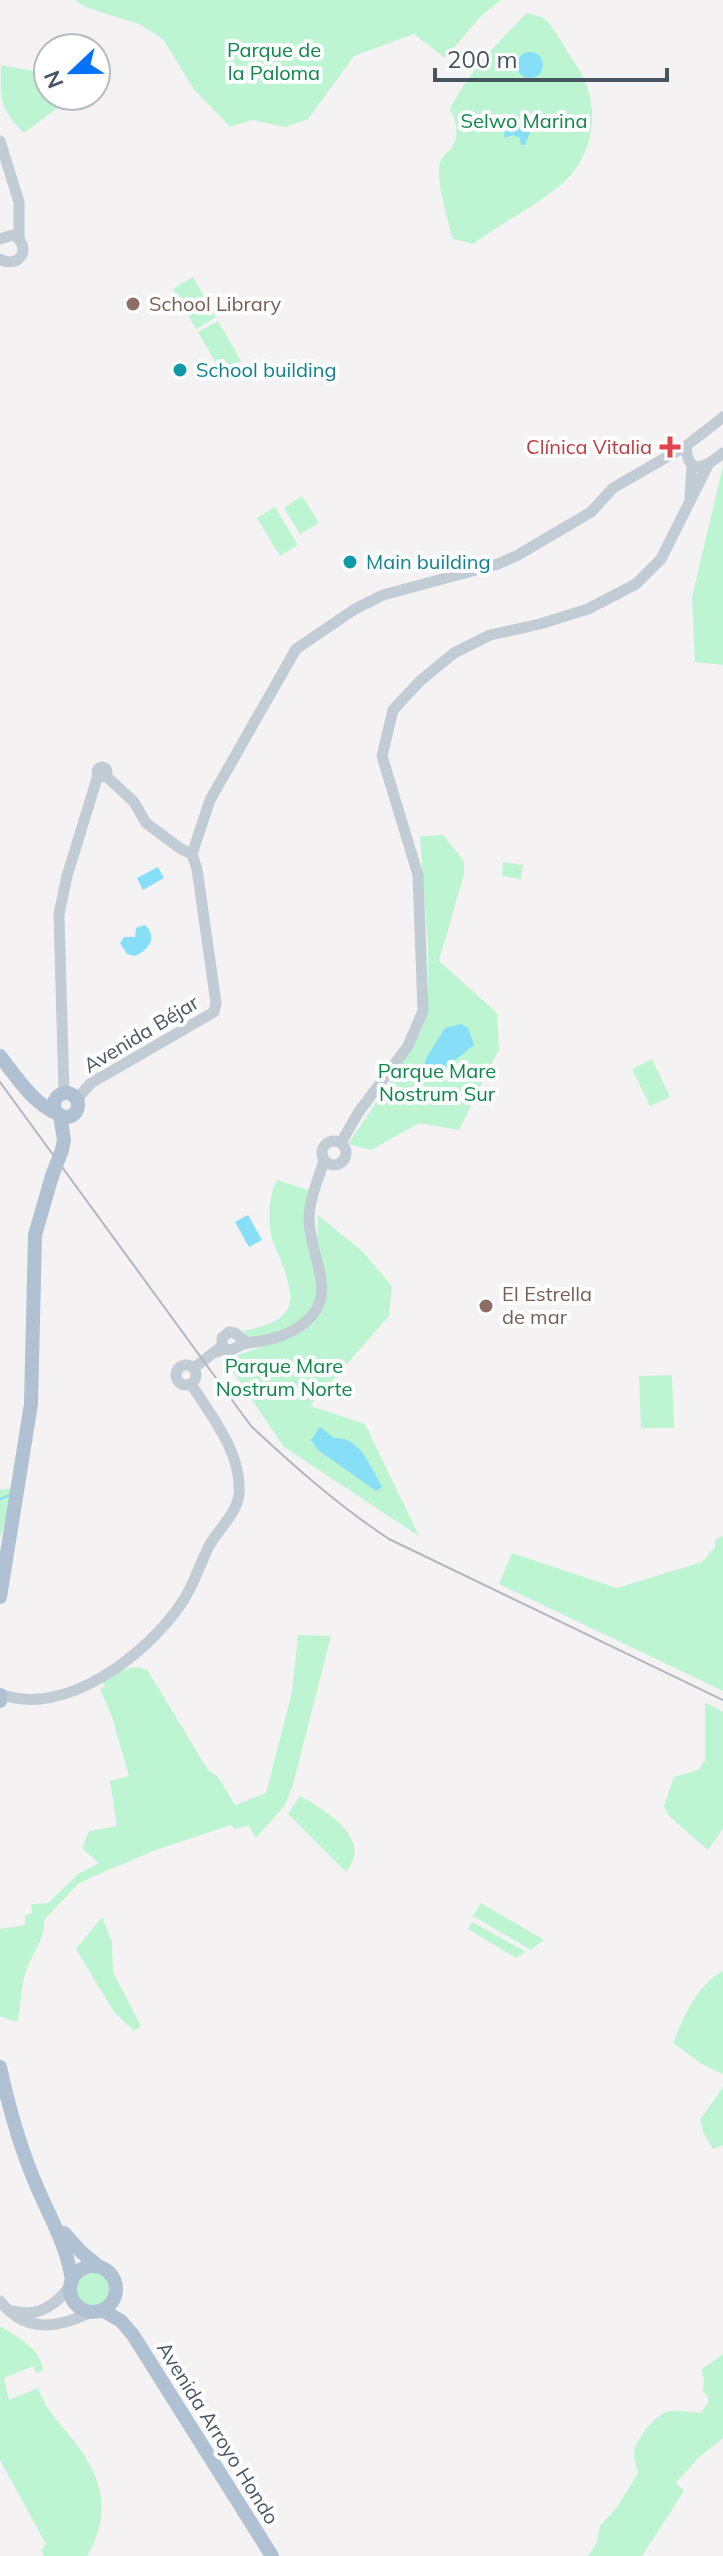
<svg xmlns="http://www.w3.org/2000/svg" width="723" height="2556" viewBox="0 0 723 2556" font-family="Mulish,sans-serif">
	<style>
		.green { fill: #bdf5d3 }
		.water { fill: #86dff6 }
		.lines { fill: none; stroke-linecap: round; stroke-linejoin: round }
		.stream { stroke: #86dff6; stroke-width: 2 }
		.minor { stroke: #c2ccd5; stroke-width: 11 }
		.major { stroke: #afc1d3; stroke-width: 14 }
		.rail { stroke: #b3b7bd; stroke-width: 2 }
		.major-bridge { stroke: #afc1d3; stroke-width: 14 }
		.education-dot { fill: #8d6e63; stroke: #fff; stroke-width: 3 }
		.culture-dot { fill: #0f9aa8; stroke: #fff; stroke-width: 3 }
		.health-dot { fill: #e0444e; stroke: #fff; stroke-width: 3 }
		.labels { text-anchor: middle; stroke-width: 8; stroke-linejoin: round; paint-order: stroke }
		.park-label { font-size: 20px; fill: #0d884a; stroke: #fff }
		.education-label { font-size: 20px; fill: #785e54; stroke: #fff; text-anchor: start }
		.culture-label { font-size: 20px; fill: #0d838f; stroke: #fff; text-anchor: start }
		.health-label { font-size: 20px; fill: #be3a42; stroke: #fff; text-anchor: end }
		.street-label { font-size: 20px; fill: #475562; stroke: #fff }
	</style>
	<rect width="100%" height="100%" fill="#f4f2f2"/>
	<!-- green -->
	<g class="green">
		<path d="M75 0H501L482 15 445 58 414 34 354 56 308 119 285 127 252 120 230 127 193 88 163 39 139 24 85 7Z"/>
		<path d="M527 13C533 15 541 16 545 19 555 28 567 52 576 65 601 101 597 151 564 182 537 206 502 222 473 244L453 239C448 223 435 177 440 162 442 156 449 152 452 147 460 135 456 121 450 109 468 72 498 42 527 13Z"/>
		<path d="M1 65 38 72 48 81V96H60L65 102 24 133C0 109 0 101 1 65Z"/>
		<path d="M193 277 216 317 196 329 173 289Z"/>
		<path d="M218 321 241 361 221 372 198 332Z"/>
		<path d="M723 466V665L695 662 692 597Z"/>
		<path d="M302 496 319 523 300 534 284 508Z"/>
		<path d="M275 507 298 545 280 556 257 518Z"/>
		<path d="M443 835 464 861V874L439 961 497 1013 499 1049 459 1130 419 1123 371 1150 348 1144 383 1093 421 1031 428 1013V947L420 836Z"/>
		<path d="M503 862 523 865 521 879 502 876Z"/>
		<path d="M652 1059 670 1097 650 1106 632 1069Z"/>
		<path d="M277 1180 311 1191C314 1220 329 1302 304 1322 290 1332 265 1335 249 1340L243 1331C296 1321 298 1304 280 1258 277 1250 272 1242 271 1234 268 1217 269 1194 277 1180Z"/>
		<path d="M318 1215 363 1252 392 1286 389 1316 310 1406 365 1424 419 1536 284 1447 225 1360 295 1334 313 1323 321 1308 317 1241Z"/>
		<path d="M672 1375 674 1428H641L639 1376Z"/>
		<path d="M12 1488 7 1518 0 1538V1490Z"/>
		<path d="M723 1536V1691L499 1584 512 1553 617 1588 702 1562 715 1547V1540Z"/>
		<path d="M298 1635 331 1636 293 1785 285 1805 256 1838 248 1825 235 1829 231 1825 153 1851 94 1876 78 1884 44 1920C46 1939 31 1954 25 1974 21 1988 21 2005 18 2020L16 2022 0 2016V1929L25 1925V1915L32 1913 31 1904 48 1903 78 1874 99 1863 82 1848 89 1831 117 1826 110 1781 129 1776 112 1717 100 1689 105 1687 102 1680C117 1673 133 1662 148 1671L208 1770 218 1777 235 1805 266 1793 292 1692Z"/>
		<path d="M705 1702 723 1712V1828L708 1850 669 1816 664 1806 674 1777 698 1770 705 1760Z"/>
		<path d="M300 1796C325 1810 374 1839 346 1872L288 1814Z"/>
		<path d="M481 1903 544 1940 531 1950 473 1916Z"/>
		<path d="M102 1917 112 1942 113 1972 141 2026 134 2031 114 2012 76 1949Z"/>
		<path d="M472 1922 526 1952 516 1958 468 1929Z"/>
		<path d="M723 1971V2074L702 2064 673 2043C685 2015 695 1987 723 1971Z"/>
		<path d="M723 2087V2145L713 2149 703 2132 700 2120Z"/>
		<circle cx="93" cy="2289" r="17"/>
		<path d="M0 2326C18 2338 40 2347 43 2370L36 2373 33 2366 4 2378 9 2400 38 2388C45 2409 60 2423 73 2440 103 2477 112 2513 87 2556H44L41 2550 46 2544 0 2460Z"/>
		<path d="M723 2354V2438L699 2457 676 2483 684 2491 642 2556H588L597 2542 600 2526 618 2506 638 2473C636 2465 632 2456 635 2448 639 2436 657 2413 669 2411 679 2410 692 2413 701 2413L708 2403V2397L703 2391 704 2378 701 2370Z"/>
	</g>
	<!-- water -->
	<g class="water">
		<circle cx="530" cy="65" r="13"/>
		<path d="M517 116 532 127 525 145H521L520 138 513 135 505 138 504 133Z"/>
		<path d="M158 867 164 878 143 890 137 878Z"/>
		<path d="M145 925C158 937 149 950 135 956L127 954 120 943 124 937H135L136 928Z"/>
		<path d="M461 1024 468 1028 474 1045 454 1061 443 1076H425V1060L445 1028Z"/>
		<path d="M248 1215 262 1240 249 1247 235 1222Z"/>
		<path d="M320 1427 334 1438C361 1437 370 1466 382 1487L376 1491 318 1450 311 1440Z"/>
	</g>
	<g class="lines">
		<!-- stream -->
		<path class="stream" d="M0 1499 10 1495"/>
		<!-- minor -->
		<g class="minor">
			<path d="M0 141 19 202V239"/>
			<path d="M0 239 13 235C33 246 20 270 0 259"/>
			<path d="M723 417 686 446C688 478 706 467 723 453"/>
			<path d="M690 497 692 466"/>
			<circle cx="102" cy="772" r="5"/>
			<path d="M105 775 134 802 146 823 181 849 192 854"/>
			<path d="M192 854 210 800 296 649 355 609 383 595 498 564 518 555 591 512 613 488 686 446"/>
			<path d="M64 1093 59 914 67 876 98 775"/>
			<path d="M76 1100 91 1083 214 1012 216 1003 197 869 192 854"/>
			<circle cx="334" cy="1153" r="12"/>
			<path d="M339 1142 342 1141 358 1113 408 1046 423 1011 418 875 382 756 393 710 420 681 454 653 490 635 540 624 588 609 636 584 661 559 708 465"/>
			<path d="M225 1349 222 1344V1338L229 1332 235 1333 247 1343"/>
			<path d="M216 1352 225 1349 231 1350C237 1348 241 1344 248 1343 265 1340 278 1339 294 1330 345 1301 310 1261 309 1220 309 1199 318 1180 324 1161"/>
			<circle cx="186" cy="1375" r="10"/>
			<path d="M194 1368 218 1349"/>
			<path d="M0 1694C65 1719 149 1653 183 1601 194 1584 200 1564 209 1546 218 1529 237 1514 239 1494 242 1453 212 1417 191 1384"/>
			<path d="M0 2301C26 2334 58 2328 91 2312"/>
			<path d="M14 2311C38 2318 56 2305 70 2286"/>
		</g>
		<!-- major -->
		<g class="major">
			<path d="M0 1056C16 1076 33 1104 58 1114"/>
			<circle cx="66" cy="1105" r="12"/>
			<path d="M60 1115 64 1140 62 1150"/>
			<path d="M0 1597 31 1404 35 1235 52 1176"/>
			<path d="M0 1695V1701"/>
			<path d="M0 2067C8 2104 18 2140 32 2175 46 2211 66 2241 72 2280"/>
			<path d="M64 2233 79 2250 98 2266"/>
			<circle cx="93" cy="2289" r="23"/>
			<path d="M102 2310 121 2321 133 2335 272 2556"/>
		</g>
		<!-- rail -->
		<path class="rail" d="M0 1082 251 1426C295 1467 339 1506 389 1539L723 1700"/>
		<!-- major-bridge -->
		<path class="major-bridge" d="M52 1176 62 1150"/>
	</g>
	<!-- markers -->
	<g class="education-dot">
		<circle cx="133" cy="304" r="8"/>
		<circle cx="486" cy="1306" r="8"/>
	</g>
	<g class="culture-dot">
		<circle cx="180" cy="370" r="8"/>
		<circle cx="350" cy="562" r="8"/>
	</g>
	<path class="health-dot" d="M666 435h8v8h8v8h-8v8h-8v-8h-8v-8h8z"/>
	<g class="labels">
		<!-- park labels -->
		<g class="park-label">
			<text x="274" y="57">Parque de<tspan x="274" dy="23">la Paloma</tspan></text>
			<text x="524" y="128">Selwo Marina</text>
			<text x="437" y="1078">Parque Mare<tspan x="437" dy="23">Nostrum Sur</tspan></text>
			<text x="284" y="1373">Parque Mare<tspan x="284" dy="23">Nostrum Norte</tspan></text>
		</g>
		<!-- education labels -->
		<g class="education-label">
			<text x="149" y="311">School Library</text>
			<text x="502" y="1301">EI Estrella<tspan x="502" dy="23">de mar</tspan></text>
		</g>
		<!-- culture labels -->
		<g class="culture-label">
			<text x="196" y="377">School building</text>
			<text x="366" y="569">Main building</text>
		</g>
		<!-- health labels -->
		<g class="health-label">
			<text x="652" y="454">Clínica Vitalia</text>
		</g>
		<!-- street labels -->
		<g class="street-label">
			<text transform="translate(141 1034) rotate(-31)" y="7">Avenida Béjar</text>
			<text transform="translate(218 2433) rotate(58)" y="7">Avenida Arroyo Hondo</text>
		</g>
	</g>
	<!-- north arrow -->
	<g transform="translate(72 72) rotate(248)"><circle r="38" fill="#ffffff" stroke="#b5bbc0" stroke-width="2"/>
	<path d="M0-6L14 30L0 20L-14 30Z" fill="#0671fa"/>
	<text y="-12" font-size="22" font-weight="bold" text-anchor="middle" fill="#475562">N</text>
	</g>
	<!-- scale -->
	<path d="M435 68v12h232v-12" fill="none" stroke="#475562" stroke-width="4"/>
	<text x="447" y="68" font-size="24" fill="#475562" stroke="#ffffff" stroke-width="6" paint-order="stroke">200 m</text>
</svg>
